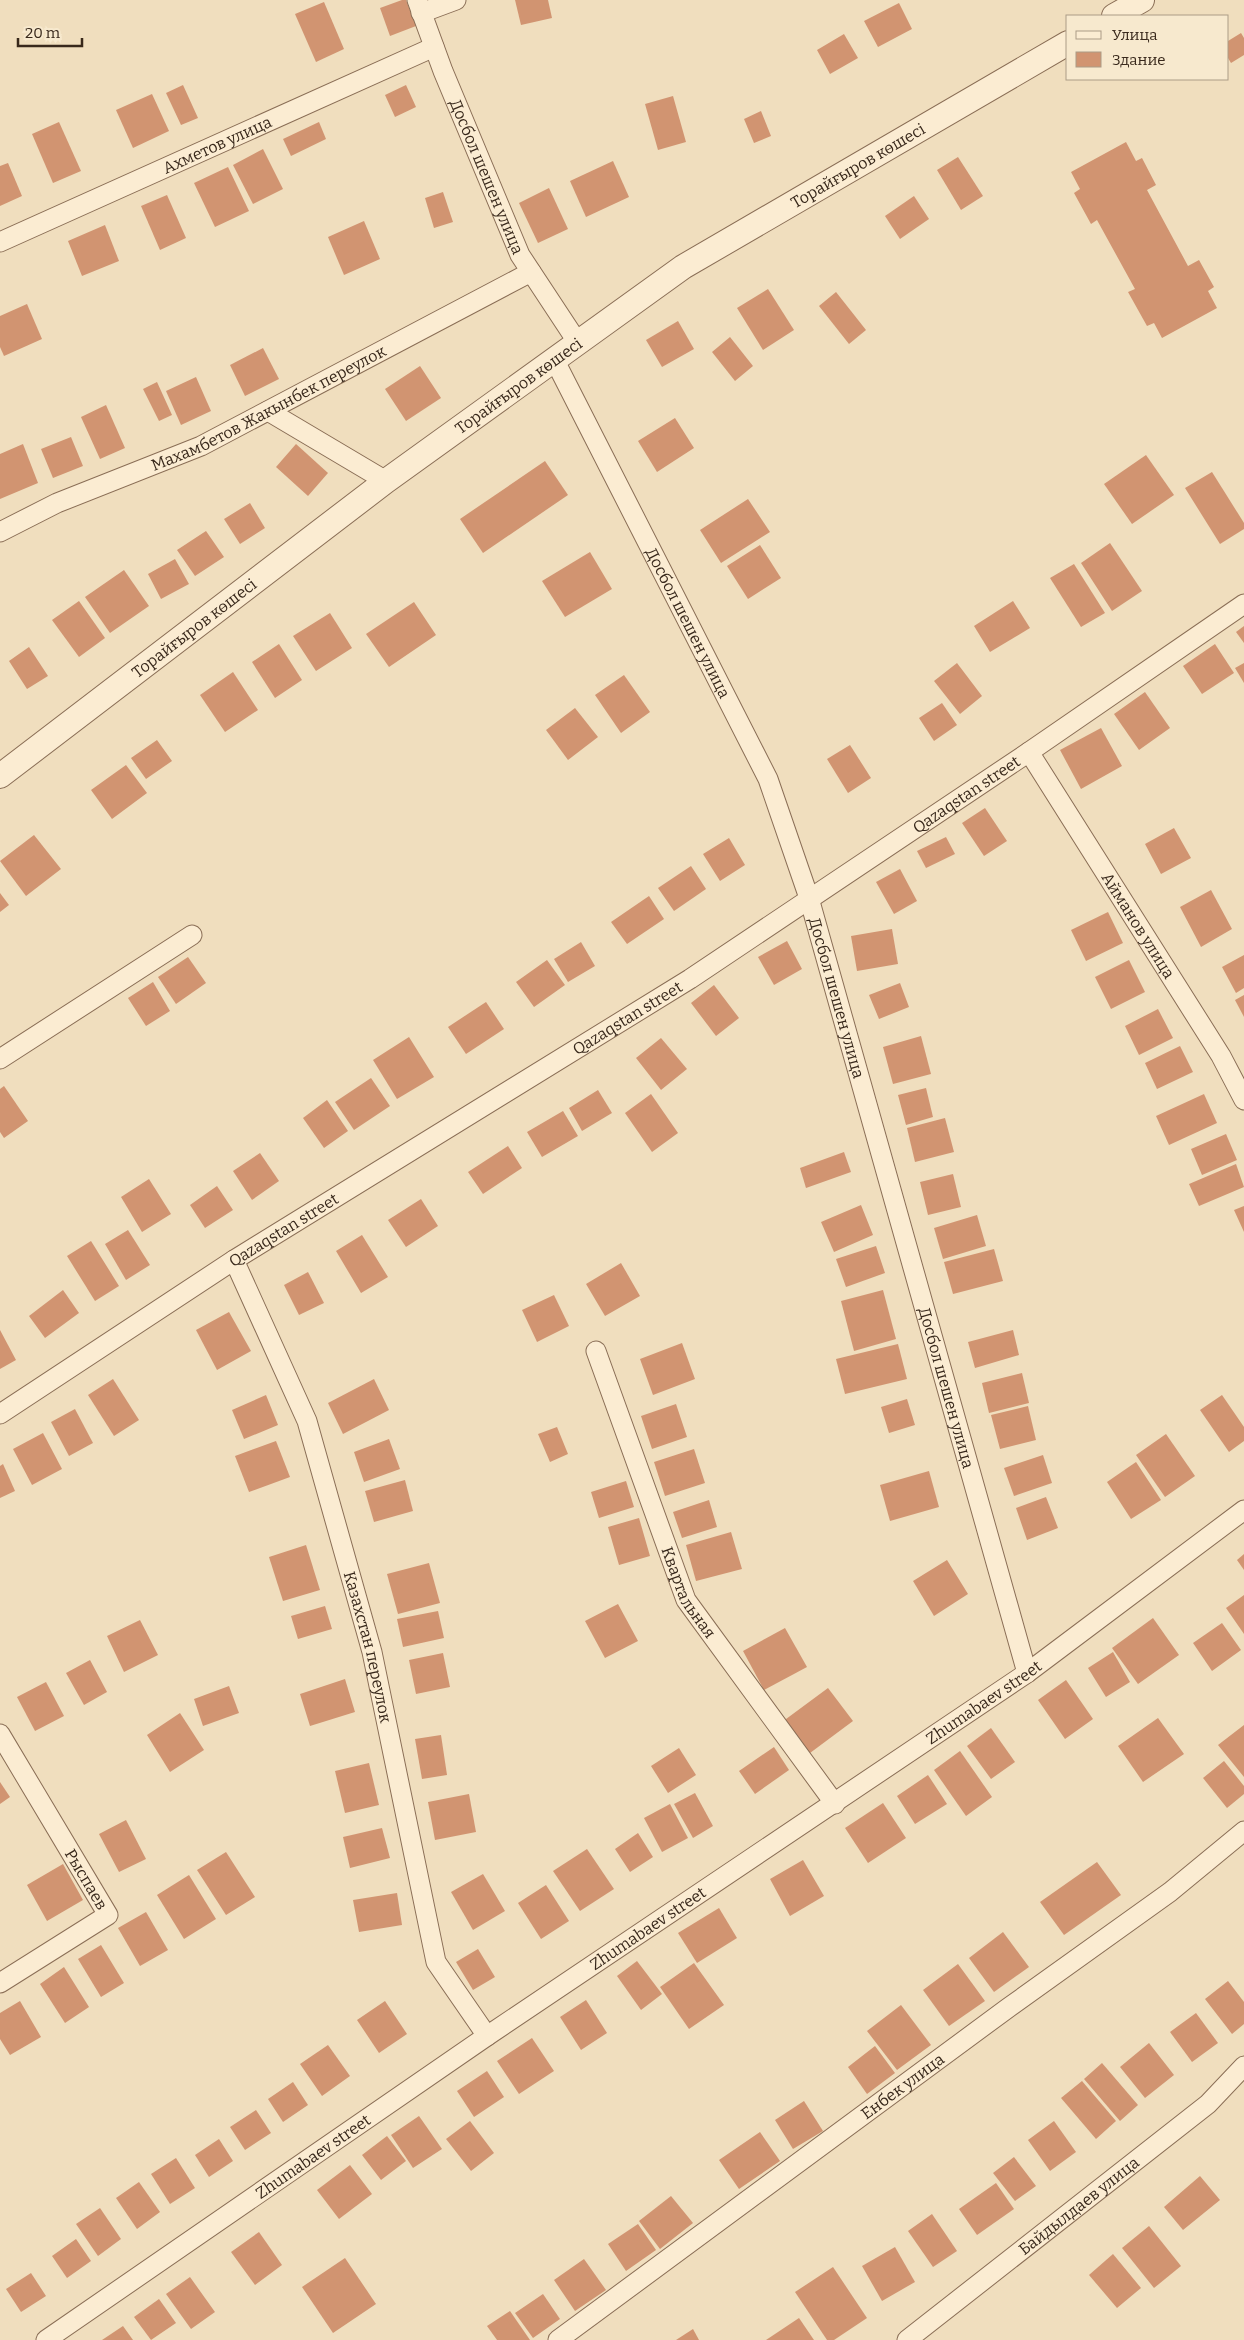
<svg xmlns="http://www.w3.org/2000/svg" width="1244" height="2340" viewBox="0 0 1244 2340" font-family="Bitter,serif">
	<style>
		.building { fill: #d19471 }
		.lines { fill: none; stroke-linecap: round; stroke-linejoin: round }
		.minor-casing { stroke: #8a6e56; stroke-width: 21 }
		.tertiary-casing { stroke: #8a6e56; stroke-width: 26 }
		.minor { stroke: #fbecd2; stroke-width: 19 }
		.tertiary { stroke: #fbecd2; stroke-width: 24 }
		.labels { text-anchor: middle; stroke-width: 4.5; stroke-linejoin: round; paint-order: stroke }
		.street-label { font-size: 16px; fill: #38281b; stroke: #f7e9ce }
	</style>
	<rect width="100%" height="100%" fill="#f0debe"/>
	<!-- building -->
	<g class="building">
		<path d="M402 0H406L416 26 390 36 380 8Z"/>
		<path d="M515 0H548L552 18 521 25Z"/>
		<path d="M324 2 344 49 316 62 295 14Z"/>
		<path d="M899 3 912 29 878 47 864 21Z"/>
		<path d="M1241 33 1244 38V55L1231 63 1228 58V41Z"/>
		<path d="M844 34 858 58 830 74 817 50Z"/>
		<path d="M183 85 198 118 181 125 166 93Z"/>
		<path d="M406 85 416 107 395 117 385 95Z"/>
		<path d="M152 94 169 131 133 148 116 110Z"/>
		<path d="M673 96 686 142 658 150 645 104Z"/>
		<path d="M761 111 771 136 754 143 744 119Z"/>
		<path d="M59 122 81 171 53 183 32 134Z"/>
		<path d="M319 122 326 139 291 156 283 139Z"/>
		<path d="M1126 142 1136 161 1142 158 1156 185 1147 190 1188 266 1199 260 1214 287 1208 291 1217 308 1162 338 1154 323 1147 326 1128 292 1135 289 1097 220 1091 224 1074 193 1080 189 1071 172Z"/>
		<path d="M263 149 283 189 253 204 233 165Z"/>
		<path d="M958 157 983 196 961 210 937 170Z"/>
		<path d="M613 161 629 197 586 217 570 181Z"/>
		<path d="M8 163 22 196 0 206V166Z"/>
		<path d="M228 167 249 211 215 227 194 183Z"/>
		<path d="M549 188 568 229 538 243 519 203Z"/>
		<path d="M443 192 453 222 434 228 425 198Z"/>
		<path d="M167 195 186 238 160 250 141 206Z"/>
		<path d="M914 196 929 219 900 239 885 216Z"/>
		<path d="M364 221 380 259 344 275 328 237Z"/>
		<path d="M105 225 119 261 82 276 68 241Z"/>
		<path d="M768 289 794 330 763 350 737 308Z"/>
		<path d="M836 292 866 330 849 344 819 306Z"/>
		<path d="M27 304 42 339 4 356 0 347V316Z"/>
		<path d="M678 321 694 349 662 367 646 340Z"/>
		<path d="M730 337 753 366 735 381 712 352Z"/>
		<path d="M263 348 279 379 245 396 230 365Z"/>
		<path d="M420 366 441 398 406 421 385 389Z"/>
		<path d="M196 377 211 411 181 425 166 391Z"/>
		<path d="M157 382 172 415 159 421 143 389Z"/>
		<path d="M106 405 125 448 100 459 81 417Z"/>
		<path d="M675 418 694 448 657 472 638 441Z"/>
		<path d="M71 437 83 466 53 478 41 449Z"/>
		<path d="M23 444 38 483 0 499V454Z"/>
		<path d="M296 444 328 473 308 496 276 467Z"/>
		<path d="M1146 455 1174 495 1132 524 1104 484Z"/>
		<path d="M545 461 568 495 483 553 460 519Z"/>
		<path d="M1212 472 1244 523V529L1220 544 1185 488Z"/>
		<path d="M748 499 770 532 721 563 700 530Z"/>
		<path d="M250 503 265 528 240 544 224 519Z"/>
		<path d="M206 531 224 557 195 576 177 550Z"/>
		<path d="M1110 543 1142 591 1112 611 1081 563Z"/>
		<path d="M760 545 781 578 748 599 727 566Z"/>
		<path d="M590 552 612 589 565 617 542 581Z"/>
		<path d="M175 559 189 584 161 599 148 574Z"/>
		<path d="M1074 564 1105 613 1081 627 1050 578Z"/>
		<path d="M124 570 149 606 110 633 85 597Z"/>
		<path d="M79 601 105 638 79 657 52 620Z"/>
		<path d="M1013 601 1030 628 990 652 974 626Z"/>
		<path d="M414 602 436 635 389 667 366 634Z"/>
		<path d="M330 613 352 648 316 671 293 636Z"/>
		<path d="M1244 626V643L1236 632Z"/>
		<path d="M279 644 302 680 275 698 252 662Z"/>
		<path d="M1215 644 1234 673 1202 694 1183 666Z"/>
		<path d="M29 647 48 676 27 689 9 661Z"/>
		<path d="M957 663 982 696 960 714 934 681Z"/>
		<path d="M1244 663V683L1235 668Z"/>
		<path d="M233 672 258 710 225 732 200 695Z"/>
		<path d="M624 675 650 712 621 733 595 695Z"/>
		<path d="M1145 692 1170 728 1139 750 1114 714Z"/>
		<path d="M942 703 957 725 934 741 919 718Z"/>
		<path d="M575 708 598 737 568 760 546 730Z"/>
		<path d="M1101 728 1122 766 1081 789 1060 750Z"/>
		<path d="M157 740 172 761 146 779 131 758Z"/>
		<path d="M850 745 871 778 848 793 827 759Z"/>
		<path d="M126 765 147 793 112 819 91 790Z"/>
		<path d="M985 808 1007 841 984 856 962 823Z"/>
		<path d="M1174 828 1191 858 1161 874 1145 844Z"/>
		<path d="M34 835 61 869 26 896 0 861Z"/>
		<path d="M946 837 955 854 926 868 917 851Z"/>
		<path d="M729 838 745 865 720 881 703 854Z"/>
		<path d="M691 866 706 889 674 911 658 888Z"/>
		<path d="M900 869 917 901 894 914 876 882Z"/>
		<path d="M1211 890 1232 929 1201 947 1180 907Z"/>
		<path d="M0 893 9 905 0 912Z"/>
		<path d="M649 896 664 919 627 944 611 922Z"/>
		<path d="M1108 912 1123 943 1086 961 1071 930Z"/>
		<path d="M892 929 898 964 857 971 851 936Z"/>
		<path d="M787 941 802 969 774 985 758 957Z"/>
		<path d="M581 942 595 966 568 982 554 959Z"/>
		<path d="M1244 955V988L1236 993 1222 967Z"/>
		<path d="M188 957 206 983 176 1004 158 977Z"/>
		<path d="M547 960 565 985 534 1007 516 982Z"/>
		<path d="M1129 960 1145 992 1111 1009 1095 977Z"/>
		<path d="M153 982 170 1011 146 1026 128 998Z"/>
		<path d="M900 983 909 1007 879 1019 869 995Z"/>
		<path d="M714 985 739 1018 716 1036 691 1003Z"/>
		<path d="M1244 995V1017L1235 1000Z"/>
		<path d="M486 1002 504 1029 466 1054 448 1027Z"/>
		<path d="M1158 1009 1173 1038 1139 1055 1125 1026Z"/>
		<path d="M921 1036 931 1074 893 1084 883 1047Z"/>
		<path d="M409 1037 434 1077 397 1099 373 1060Z"/>
		<path d="M661 1038 687 1069 661 1090 636 1058Z"/>
		<path d="M1180 1046 1193 1072 1157 1089 1145 1063Z"/>
		<path d="M371 1078 390 1106 354 1130 335 1102Z"/>
		<path d="M4 1086 28 1121 4 1138 0 1132V1089Z"/>
		<path d="M926 1088 933 1117 906 1125 898 1095Z"/>
		<path d="M598 1090 612 1113 582 1131 569 1108Z"/>
		<path d="M651 1094 678 1133 652 1152 625 1113Z"/>
		<path d="M1204 1094 1217 1123 1169 1145 1156 1116Z"/>
		<path d="M327 1100 348 1131 324 1148 303 1118Z"/>
		<path d="M563 1111 578 1136 542 1157 527 1132Z"/>
		<path d="M945 1118 954 1152 915 1162 907 1128Z"/>
		<path d="M1226 1134 1237 1160 1202 1175 1191 1149Z"/>
		<path d="M508 1146 522 1168 483 1194 468 1172Z"/>
		<path d="M844 1152 851 1172 806 1188 800 1168Z"/>
		<path d="M260 1153 279 1181 252 1200 233 1171Z"/>
		<path d="M1236 1164 1244 1187 1199 1206 1189 1184Z"/>
		<path d="M953 1174 961 1207 928 1215 920 1182Z"/>
		<path d="M149 1179 171 1214 142 1232 121 1197Z"/>
		<path d="M217 1186 233 1210 205 1228 190 1205Z"/>
		<path d="M421 1199 438 1226 406 1247 388 1220Z"/>
		<path d="M861 1205 873 1235 834 1252 821 1222Z"/>
		<path d="M1244 1206V1232L1234 1210Z"/>
		<path d="M977 1215 986 1246 943 1259 934 1228Z"/>
		<path d="M128 1230 150 1265 126 1280 105 1244Z"/>
		<path d="M362 1235 388 1277 361 1293 336 1251Z"/>
		<path d="M91 1241 119 1286 95 1301 67 1256Z"/>
		<path d="M876 1246 885 1273 846 1287 836 1259Z"/>
		<path d="M994 1249 1003 1281 953 1294 944 1262Z"/>
		<path d="M621 1263 640 1296 605 1316 586 1284Z"/>
		<path d="M308 1272 324 1303 299 1315 284 1285Z"/>
		<path d="M63 1290 79 1313 45 1338 29 1316Z"/>
		<path d="M883 1290 896 1339 854 1351 841 1301Z"/>
		<path d="M554 1295 569 1326 537 1342 522 1310Z"/>
		<path d="M229 1312 251 1351 217 1370 196 1330Z"/>
		<path d="M0 1330 16 1360 0 1369Z"/>
		<path d="M1013 1330 1019 1355 975 1368 968 1342Z"/>
		<path d="M682 1343 695 1379 653 1395 640 1359Z"/>
		<path d="M898 1344 907 1379 845 1394 836 1359Z"/>
		<path d="M1022 1373 1029 1403 989 1413 982 1383Z"/>
		<path d="M113 1379 139 1420 114 1436 88 1395Z"/>
		<path d="M374 1379 389 1410 343 1434 328 1403Z"/>
		<path d="M266 1395 278 1425 244 1439 232 1410Z"/>
		<path d="M1222 1395 1244 1427V1441L1229 1452 1200 1410Z"/>
		<path d="M907 1399 915 1425 889 1433 881 1407Z"/>
		<path d="M676 1404 687 1437 652 1449 641 1416Z"/>
		<path d="M1028 1406 1036 1440 1000 1449 991 1415Z"/>
		<path d="M75 1409 93 1443 69 1456 51 1422Z"/>
		<path d="M557 1427 568 1454 550 1462 538 1434Z"/>
		<path d="M43 1433 62 1469 32 1485 13 1449Z"/>
		<path d="M1166 1434 1195 1476 1165 1497 1136 1455Z"/>
		<path d="M389 1439 400 1469 364 1482 354 1452Z"/>
		<path d="M276 1441 290 1477 249 1492 235 1456Z"/>
		<path d="M694 1449 705 1483 665 1496 654 1462Z"/>
		<path d="M1043 1455 1052 1483 1014 1496 1004 1468Z"/>
		<path d="M1136 1462 1161 1500 1131 1519 1107 1482Z"/>
		<path d="M3 1464 15 1491 0 1498V1466Z"/>
		<path d="M929 1471 939 1507 890 1521 880 1485Z"/>
		<path d="M405 1480 413 1511 374 1522 365 1491Z"/>
		<path d="M626 1481 634 1507 599 1518 591 1492Z"/>
		<path d="M1046 1497 1058 1528 1027 1540 1016 1508Z"/>
		<path d="M709 1500 717 1527 682 1538 673 1512Z"/>
		<path d="M639 1518 650 1556 619 1565 608 1527Z"/>
		<path d="M731 1532 742 1569 696 1581 686 1545Z"/>
		<path d="M306 1545 320 1590 283 1601 269 1557Z"/>
		<path d="M1244 1554V1570L1237 1560Z"/>
		<path d="M947 1560 968 1594 934 1616 913 1581Z"/>
		<path d="M429 1563 440 1603 398 1614 387 1574Z"/>
		<path d="M1244 1595V1634L1226 1608Z"/>
		<path d="M618 1604 638 1641 605 1658 585 1621Z"/>
		<path d="M325 1606 332 1629 298 1639 291 1616Z"/>
		<path d="M438 1611 444 1638 403 1647 397 1619Z"/>
		<path d="M1153 1618 1179 1655 1138 1684 1112 1648Z"/>
		<path d="M140 1620 158 1655 124 1672 107 1636Z"/>
		<path d="M1222 1623 1241 1650 1212 1671 1193 1643Z"/>
		<path d="M785 1628 807 1667 764 1690 743 1651Z"/>
		<path d="M1113 1652 1130 1682 1106 1697 1088 1668Z"/>
		<path d="M443 1653 450 1687 416 1694 409 1660Z"/>
		<path d="M90 1660 107 1692 84 1705 66 1673Z"/>
		<path d="M345 1679 355 1712 310 1726 300 1694Z"/>
		<path d="M1066 1680 1093 1719 1065 1739 1038 1700Z"/>
		<path d="M46 1682 64 1716 35 1731 17 1697Z"/>
		<path d="M229 1686 239 1713 203 1726 194 1699Z"/>
		<path d="M828 1688 853 1721 806 1756 782 1722Z"/>
		<path d="M180 1713 204 1750 170 1772 147 1735Z"/>
		<path d="M1158 1718 1184 1754 1143 1782 1118 1746Z"/>
		<path d="M1244 1725V1777L1218 1745Z"/>
		<path d="M991 1728 1015 1762 991 1779 967 1746Z"/>
		<path d="M441 1735 447 1775 422 1779 415 1739Z"/>
		<path d="M774 1747 789 1770 755 1794 739 1771Z"/>
		<path d="M679 1748 696 1775 668 1793 651 1766Z"/>
		<path d="M960 1751 992 1797 966 1816 934 1770Z"/>
		<path d="M1224 1761 1244 1786V1794L1227 1808 1203 1778Z"/>
		<path d="M369 1763 379 1805 345 1813 335 1771Z"/>
		<path d="M928 1775 947 1804 915 1824 897 1796Z"/>
		<path d="M0 1782 10 1797 0 1804Z"/>
		<path d="M695 1793 713 1826 693 1838 674 1804Z"/>
		<path d="M469 1794 476 1832 435 1840 428 1802Z"/>
		<path d="M883 1803 906 1838 868 1863 845 1828Z"/>
		<path d="M670 1804 688 1838 662 1852 644 1818Z"/>
		<path d="M126 1820 146 1859 119 1872 99 1834Z"/>
		<path d="M382 1828 390 1858 350 1868 343 1837Z"/>
		<path d="M638 1833 653 1857 630 1872 615 1849Z"/>
		<path d="M587 1849 614 1889 580 1911 553 1871Z"/>
		<path d="M226 1852 255 1897 226 1915 197 1870Z"/>
		<path d="M803 1860 824 1896 790 1916 770 1879Z"/>
		<path d="M1097 1862 1121 1895 1064 1935 1040 1902Z"/>
		<path d="M63 1864 83 1900 47 1921 27 1885Z"/>
		<path d="M483 1874 505 1911 473 1930 451 1892Z"/>
		<path d="M189 1875 216 1919 184 1939 157 1895Z"/>
		<path d="M546 1885 569 1921 541 1939 518 1903Z"/>
		<path d="M397 1893 402 1925 359 1932 353 1900Z"/>
		<path d="M719 1908 737 1938 697 1963 678 1933Z"/>
		<path d="M146 1912 168 1950 140 1966 118 1928Z"/>
		<path d="M1003 1932 1029 1967 994 1992 969 1958Z"/>
		<path d="M101 1945 124 1983 101 1997 78 1959Z"/>
		<path d="M478 1949 495 1977 473 1990 456 1962Z"/>
		<path d="M637 1961 662 1994 641 2010 617 1976Z"/>
		<path d="M694 1963 724 2005 689 2029 660 1987Z"/>
		<path d="M958 1964 985 2001 949 2026 923 1990Z"/>
		<path d="M64 1967 89 2007 65 2023 40 1984Z"/>
		<path d="M1228 1981 1244 2002V2024L1232 2034 1205 1999Z"/>
		<path d="M586 2000 607 2033 581 2050 560 2017Z"/>
		<path d="M20 2001 41 2037 10 2055 0 2039V2013Z"/>
		<path d="M385 2001 407 2034 379 2053 357 2020Z"/>
		<path d="M901 2005 931 2045 897 2070 867 2031Z"/>
		<path d="M1196 2013 1218 2043 1192 2062 1170 2032Z"/>
		<path d="M532 2038 554 2071 519 2094 497 2061Z"/>
		<path d="M1149 2043 1174 2075 1145 2098 1120 2067Z"/>
		<path d="M328 2045 350 2076 322 2096 300 2064Z"/>
		<path d="M875 2046 895 2073 867 2094 848 2067Z"/>
		<path d="M1102 2063 1138 2105 1120 2121 1084 2079Z"/>
		<path d="M487 2071 504 2097 474 2117 457 2091Z"/>
		<path d="M1082 2081 1116 2121 1096 2139 1061 2098Z"/>
		<path d="M293 2082 308 2105 283 2122 268 2099Z"/>
		<path d="M804 2101 823 2131 793 2149 775 2120Z"/>
		<path d="M256 2110 271 2133 245 2150 230 2127Z"/>
		<path d="M419 2116 442 2149 413 2168 391 2135Z"/>
		<path d="M470 2121 494 2153 471 2171 446 2139Z"/>
		<path d="M1054 2121 1076 2152 1050 2171 1028 2140Z"/>
		<path d="M760 2132 780 2161 739 2189 719 2160Z"/>
		<path d="M387 2136 406 2161 381 2180 362 2155Z"/>
		<path d="M219 2139 233 2161 209 2177 195 2155Z"/>
		<path d="M1014 2157 1036 2186 1015 2201 993 2173Z"/>
		<path d="M176 2158 195 2188 170 2204 151 2174Z"/>
		<path d="M350 2165 372 2194 339 2219 317 2190Z"/>
		<path d="M1200 2176 1220 2200 1183 2230 1164 2207Z"/>
		<path d="M139 2182 160 2212 137 2229 116 2198Z"/>
		<path d="M996 2183 1014 2209 977 2235 959 2209Z"/>
		<path d="M671 2196 693 2223 660 2249 639 2221Z"/>
		<path d="M100 2208 121 2239 98 2256 76 2224Z"/>
		<path d="M932 2214 957 2251 933 2267 908 2231Z"/>
		<path d="M638 2224 656 2250 626 2271 608 2244Z"/>
		<path d="M1149 2226 1181 2266 1154 2288 1122 2248Z"/>
		<path d="M259 2232 282 2265 255 2285 231 2252Z"/>
		<path d="M76 2239 91 2261 67 2278 52 2256Z"/>
		<path d="M895 2247 915 2282 882 2301 862 2266Z"/>
		<path d="M1113 2254 1141 2288 1117 2308 1089 2275Z"/>
		<path d="M345 2258 376 2304 333 2333 302 2287Z"/>
		<path d="M584 2259 606 2290 575 2311 554 2280Z"/>
		<path d="M833 2267 867 2318 834 2340H827L795 2292Z"/>
		<path d="M31 2273 46 2296 21 2312 6 2289Z"/>
		<path d="M190 2277 215 2312 191 2329 166 2294Z"/>
		<path d="M543 2294 560 2319 533 2338 515 2313Z"/>
		<path d="M159 2299 176 2323 151 2340 134 2317Z"/>
		<path d="M510 2311 530 2340H497L487 2326Z"/>
		<path d="M799 2318 814 2340H766Z"/>
		<path d="M123 2326 133 2340H102Z"/>
		<path d="M693 2329 699 2340H676Z"/>
	</g>
	<g class="lines">
		<defs>
			<g id="minor">
				<path id="s1" d="M417 0 443 71 520 255 578 343"/>
				<path d="M421 13 456 0"/>
				<path id="s2" d="M0 242 434 47"/>
				<path id="s3" d="M554 359 768 779 809 898 1027 1673"/>
				<path d="M268 411 386 481"/>
				<path id="s4" d="M0 532 57 503 201 446 531 272"/>
				<path id="s5" d="M1029 752 1221 1056 1244 1100"/>
				<path d="M0 1059 192 935"/>
				<path id="s6" d="M234 1260 307 1421 372 1652 436 1962 487 2036"/>
				<path id="s7" d="M596 1351 686 1600 835 1804"/>
				<path id="s8" d="M0 1414 234 1260 690 979 1029 752 1244 604"/>
				<path id="s9" d="M0 1734 108 1915 0 1983"/>
				<path id="s10" d="M46 2340 487 2036 1027 1673 1244 1510"/>
				<path id="s11" d="M558 2340 1008 2008 1170 1892 1244 1831"/>
				<path id="s12" d="M907 2340 1208 2104 1244 2066"/>
			</g>
			<g id="tertiary">
				<path d="M1114 16 1142 0"/>
				<path id="s13" d="M0 776 386 481 683 267 1068 43"/>
			</g>
		</defs>
		<!-- minor casing -->
		<use href="#minor" class="minor-casing"/>
		<!-- tertiary casing -->
		<use href="#tertiary" class="tertiary-casing"/>
		<!-- minor -->
		<use href="#minor" class="minor"/>
		<!-- tertiary -->
		<use href="#tertiary" class="tertiary"/>
	</g>
	<g class="labels">
		<!-- street labels -->
		<g class="street-label">
			<text dy="6" stroke="none"><textPath href="#s2" startOffset="238">Ахметов улица</textPath></text>
			<text dy="6" stroke="none"><textPath href="#s13" startOffset="1054">Торайғыров көшесі</textPath></text>
			<text dy="6" stroke="none"><textPath href="#s1" startOffset="190">Досбол шешен улица</textPath></text>
			<text dy="6" stroke="none"><textPath href="#s13" startOffset="649">Торайғыров көшесі</textPath></text>
			<text dy="6" stroke="none"><textPath href="#s4" startOffset="296">Махамбетов Жакынбек переулок</textPath></text>
			<text dy="6" stroke="none"><textPath href="#s3" startOffset="296">Досбол шешен улица</textPath></text>
			<text dy="6" stroke="none"><textPath href="#s13" startOffset="244">Торайғыров көшесі</textPath></text>
			<text dy="6" stroke="none"><textPath href="#s8" startOffset="1148">Qazaqstan street</textPath></text>
			<text dy="6" stroke="none"><textPath href="#s5" startOffset="205">Айманов улица</textPath></text>
			<text dy="6" stroke="none"><textPath href="#s3" startOffset="701">Досбол шешен улица</textPath></text>
			<text dy="6" stroke="none"><textPath href="#s8" startOffset="742">Qazaqstan street</textPath></text>
			<text dy="6" stroke="none"><textPath href="#s8" startOffset="338">Qazaqstan street</textPath></text>
			<text dy="6" stroke="none"><textPath href="#s3" startOffset="1106">Досбол шешен улица</textPath></text>
			<text dy="6" stroke="none"><textPath href="#s7" startOffset="259">Квартальная</textPath></text>
			<text dy="6" stroke="none"><textPath href="#s6" startOffset="411">Казахстан переулок</textPath></text>
			<text dy="6" stroke="none"><textPath href="#s10" startOffset="1134">Zhumabaev street</textPath></text>
			<text dy="6" stroke="none"><textPath href="#s9" startOffset="169">Рыспаев</textPath></text>
			<text dy="6" stroke="none"><textPath href="#s10" startOffset="729">Zhumabaev street</textPath></text>
			<text dy="6" stroke="none"><textPath href="#s11" startOffset="428">Енбек улица</textPath></text>
			<text dy="6" stroke="none"><textPath href="#s10" startOffset="324">Zhumabaev street</textPath></text>
			<text dy="6" stroke="none"><textPath href="#s12" startOffset="218">Байдылдаев улица</textPath></text>
		</g>
	</g>
	<!-- legend -->
	<rect x="1066" y="15" width="162" height="65" fill="#f7e9ce" stroke="#ab9c86"/>
	<rect x="1076" y="31" width="25" height="8" fill="#fbecd2" stroke="#ab9c86"/>
	<text x="1112" y="40" font-size="15" fill="#38281b">Улица</text>
	<rect x="1076" y="52" width="25" height="15" fill="#d19471" stroke="#ab9c86"/>
	<text x="1112" y="65" font-size="15" fill="#38281b">Здание</text>
	<!-- scale -->
	<path d="M18 38v8h64v-8" fill="none" stroke="#38281b" stroke-width="2.5"/>
	<text x="25" y="38" font-size="15" fill="#38281b" stroke="#f7e9ce" stroke-width="4" paint-order="stroke">20 m</text>
</svg>
